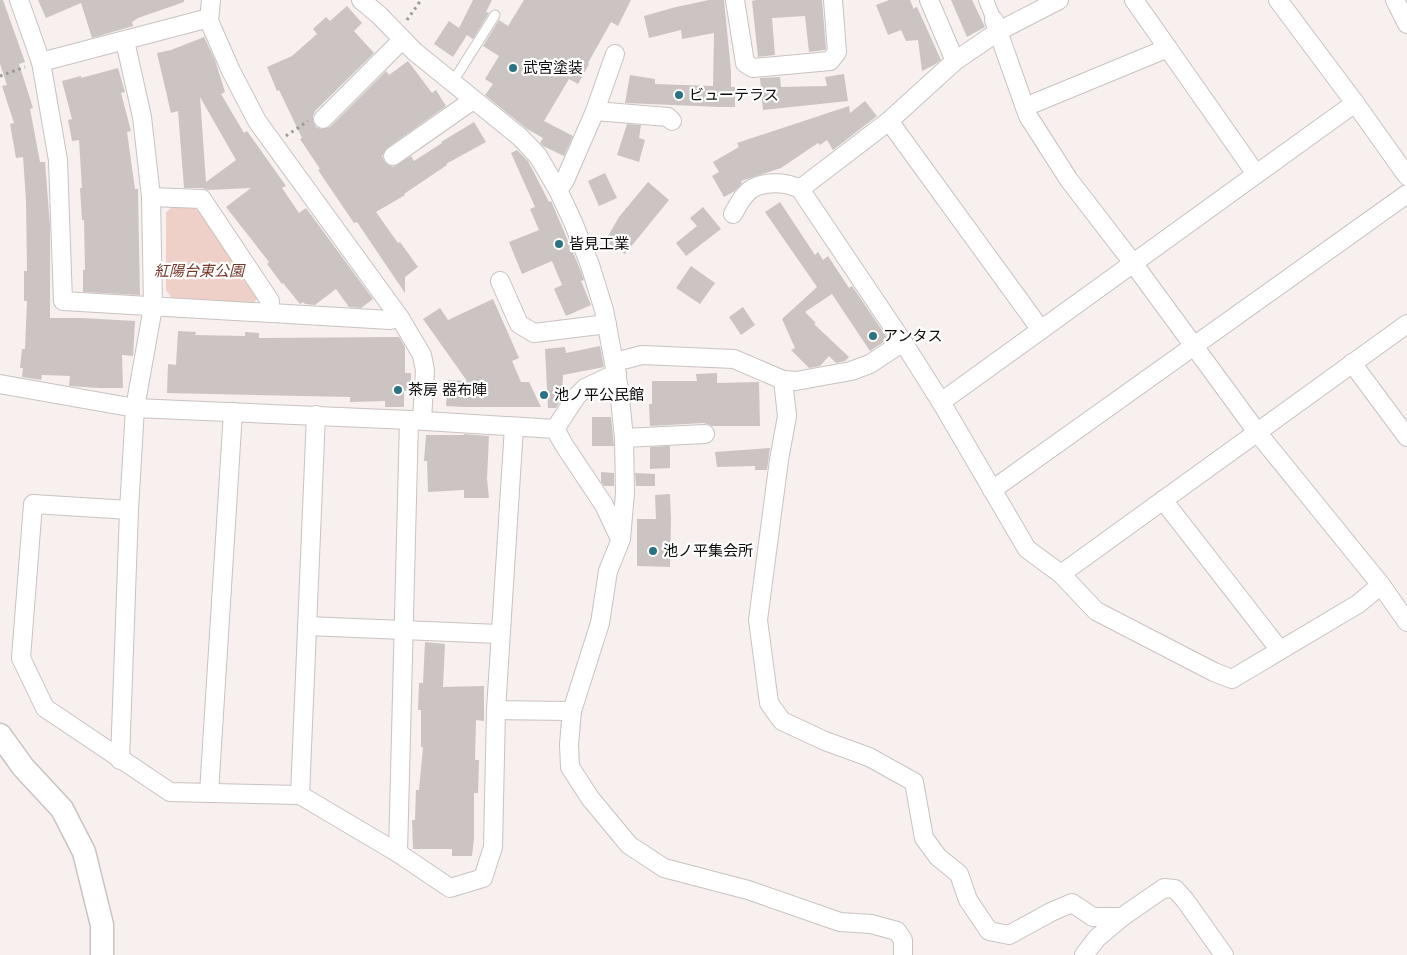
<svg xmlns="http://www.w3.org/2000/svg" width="1407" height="955" viewBox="0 0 1407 955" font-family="Lora,'Noto Sans JP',serif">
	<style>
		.green { fill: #efd0c8 }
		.building { fill: #ccc4c2; fill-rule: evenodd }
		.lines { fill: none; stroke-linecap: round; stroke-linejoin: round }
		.service-casing { stroke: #c9c2c0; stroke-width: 11 }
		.pedestrian-casing { stroke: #c9c2c0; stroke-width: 16 }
		.minor-casing { stroke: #c9c2c0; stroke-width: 20 }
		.tertiary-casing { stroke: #c9c2c0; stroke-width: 25 }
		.path { stroke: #9d9896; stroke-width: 3; stroke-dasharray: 2.5 4; stroke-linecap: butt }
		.service { stroke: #fff; stroke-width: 9 }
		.pedestrian { stroke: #fff; stroke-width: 14 }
		.minor { stroke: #fff; stroke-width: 18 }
		.tertiary { stroke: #fff; stroke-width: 22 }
		.poi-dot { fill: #2c7280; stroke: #fff; stroke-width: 2 }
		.labels { text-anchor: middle; stroke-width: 4.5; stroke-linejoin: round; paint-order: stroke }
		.poi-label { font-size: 15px; fill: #0e0c0b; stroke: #fff; text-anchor: start }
		.park-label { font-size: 15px; font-style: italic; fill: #76382b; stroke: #fff }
	</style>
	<rect width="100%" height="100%" fill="#f7f0ee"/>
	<!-- green -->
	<path class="green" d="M176 204 193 206 200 213 257 299 248 307 174 301 166 290V212Z"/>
	<!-- building -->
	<g class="building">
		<path d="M0 0H3L25 62 19 64 33 108 30 109 40 162H45L50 226V318H82L135 321 133 356 122 355 123 388H98L69 386 70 376 42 375 41 380 22 377 23 368H20L22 349H25L27 301H24V271H27L26 200 23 157 16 158 10 124 14 123 2 86 7 85 0 64Z"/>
		<path d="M38 0H184V2L138 18 132 22 133 26 92 38 81 3 46 18Z"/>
		<path d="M473 0H492L486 12 489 13 473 39 467 35 453 57 434 44 449 21 459 28Z"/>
		<path d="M524 0H631L618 26 611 22 588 63 589 64 578 84 569 79 544 121 573 136 564 156 543 146 540 143 543 138 527 129 485 95 493 84 485 79 499 56 483 46 499 20 508 26Z"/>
		<path d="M709 0H724L731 71V87H735V107H720L625 103 630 75 655 79V84L713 86 714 33 682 39 681 30 649 38 644 16 676 7Z"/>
		<path d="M756 0H822L826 49 825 50 809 52 805 16 772 18 775 55 758 57 752 1Z"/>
		<path d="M889 0H910L914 10V8L917 7 941 60 934 65 922 71 918 40 906 41 901 30 888 35 876 5Z"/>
		<path d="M951 0H972L985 27 967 37Z"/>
		<path d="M347 6 362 23 354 31 374 53 315 111 313 116V121L316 127 321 129 330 127 386 71 389 75 408 61 432 93 436 90 446 106 387 148 382 156 385 162 393 167 411 156 414 161 442 143 441 142 474 122 486 142 446 164 447 165 404 194 405 195 376 212 398 243 400 242 418 267 405 277V293L357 222 354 223 318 170 320 169 300 139 302 138 279 90 277 91 267 67 292 56 317 34 313 29 326 17 330 21Z"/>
		<path d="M204 37 215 60 225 92 221 94 244 133 247 131 286 186 282 188 299 213 306 208 373 299 361 308 349 307 336 289 315 305 305 304 303 302 300 304 283 283 282 284 267 264 269 262 226 207 251 188 208 190 202 188H184L178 111 171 113 157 53 171 50ZM200 97 236 160 206 182Z"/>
		<path d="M118 68 125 92 121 93 131 131 127 132 135 189H138L140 295 83 292V270H85L84 220H82L80 188H82L79 140 72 141 68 120 72 119 62 81 81 76V78Z"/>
		<path d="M844 74 848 101 763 110 760 78 780 77 781 87 827 86 825 77Z"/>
		<path d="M865 101 877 116 833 150 827 140 820 145 818 143 781 168 741 181 742 183 735 191 724 197 712 176 719 172 713 162 739 147 737 143 849 106 850 113Z"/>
		<path d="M627 124 641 125 639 138 645 140 639 162 617 155Z"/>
		<path d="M517 150 528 161 549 202 551 201 580 269 584 280 581 281 591 305 566 316 554 289 562 285 552 261 522 274 509 242 539 230 530 209 535 207 511 153Z"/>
		<path d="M605 173 617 198 599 206 588 181Z"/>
		<path d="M648 182 669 200 625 254 605 241 619 217Z"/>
		<path d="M780 202 815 255 818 252 823 260 828 256 849 288 852 286 888 339 870 351 832 294 805 312 816 323 814 324 849 357 845 361 836 363 829 356 820 366 809 368 791 350 795 348 782 319 817 287 765 212Z"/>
		<path d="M703 207 721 229 686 256 676 243 697 226 690 218Z"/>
		<path d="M691 266 715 283 700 304 676 288Z"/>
		<path d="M493 299 519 358 512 361 521 382H529L541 407H463L446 406 448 380 467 381 423 319 440 308 448 320Z"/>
		<path d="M743 307 755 325 741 335 729 317Z"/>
		<path d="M178 331 196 332 195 335 245 336V332L259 333V338L399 337 405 347V373H411V391H404V407H385V401L350 402V397L167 393 168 364 176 365Z"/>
		<path d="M600 346 604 367 563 375 562 398 556 408H548L545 349 565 347 566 353Z"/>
		<path d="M717 373V383L759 382 760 426H712L704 423 650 426 649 404H652V381H697L696 374Z"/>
		<path d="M592 417H611L614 446H592Z"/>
		<path d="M464 434 489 436 487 479 489 498H464V490L428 492 427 461H424L426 435H464Z"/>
		<path d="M670 446V468L650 469V447Z"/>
		<path d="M770 448 767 470H755V466L717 467 715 452Z"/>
		<path d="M601 472 614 473V486H604L601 482Z"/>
		<path d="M635 473 655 474V486H636Z"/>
		<path d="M670 494 671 519 670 567 637 566V519H656L655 495Z"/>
		<path d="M425 642 445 644 443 687 484 686V721L476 720 475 760H479L478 793H474V838L472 856H452V849H413L412 820H415L416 790H419L423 747H421V710H418L419 683H423Z"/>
	</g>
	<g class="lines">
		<defs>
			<path id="service" d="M452 83 495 15"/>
			<path id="pedestrian" d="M986 0 994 20"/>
			<g id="minor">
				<path d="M19 0 41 62 58 160 63 301 390 320 400 318 257 121 231 71 209 21 211 0"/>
				<path d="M361 0 379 15 415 52 520 137 538 156 558 190 573 222 590 265 604 310 619 389 624 438 625 493 621 539 608 571 600 623 572 711 569 744 570 767 590 798 629 845 664 868 748 890 840 922 871 924 897 931 903 940V955"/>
				<path d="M735 0 745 63 753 68 830 61 837 52 833 0"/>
				<path d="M929 0 955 61"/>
				<path d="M1134 0 1256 174"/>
				<path d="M1278 0 1355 103 1407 176"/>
				<path d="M1395 0 1407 24"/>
				<path d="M994 20 1028 116 1069 180 1133 263 1257 432 1381 585 1407 622"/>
				<path d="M41 62 209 18"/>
				<path d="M1025 107 1168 48"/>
				<path d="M595 111 668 117 672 121"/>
				<path d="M323 119 402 40"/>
				<path d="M889 121 1041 330"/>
				<path d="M393 156 473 100"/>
				<path d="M800 189 889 121 955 61 999 31 1059 0"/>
				<path d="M558 190 565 180 595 111 615 54"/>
				<path d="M151 197 202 199 270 301 269 313"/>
				<path d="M733 214C738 205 744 193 753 188 767 181 787 182 800 189L903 342 941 402 1027 549 1061 574 1096 611 1214 672 1232 679 1358 604 1381 585"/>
				<path d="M500 281 519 324 534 333 607 324"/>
				<path d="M400 318 422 355 425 370 422 420"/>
				<path d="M615 362 642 355 734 359 783 380 796 381 851 371 870 364 903 342"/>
				<path d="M1352 363 1407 437"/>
				<path d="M783 380 787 416 779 460 758 620 769 703 782 721 825 741 869 757 914 782 924 838 938 857 959 874 968 900 989 931 1009 935 1051 912 1072 903 1093 917H1122"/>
				<path d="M0 384 135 408 409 420 555 429 564 445 604 505 620 539"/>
				<path d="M941 402 1355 103"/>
				<path d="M555 429 576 397 585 388 617 373"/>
				<path d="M624 438 705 434"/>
				<path d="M992 490 1407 194"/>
				<path d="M1163 500 1279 649"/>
				<path d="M129 510 33 504 21 658 45 708 170 792 300 795 398 853 450 888 483 878 493 847 496 710 514 427"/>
				<path d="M1061 574 1407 324"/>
				<path d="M307 626 499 634"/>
				<path d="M496 710 572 711"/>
				<path d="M120 760 129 510 135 408 153 307 151 197 142 117 125 41"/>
				<path d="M209 793 233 412"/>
				<path d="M300 795 316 415"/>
				<path d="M398 853 409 420"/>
				<path d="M1084 955 1097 938 1122 917 1164 888 1175 889 1185 900 1224 955"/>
			</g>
			<path id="tertiary" d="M0 735 23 767 62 809 84 852 102 925V955"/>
		</defs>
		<!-- service casing -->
		<use href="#service" class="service-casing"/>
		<!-- pedestrian casing -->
		<use href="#pedestrian" class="pedestrian-casing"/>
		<!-- minor casing -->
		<use href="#minor" class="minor-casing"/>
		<!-- tertiary casing -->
		<use href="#tertiary" class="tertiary-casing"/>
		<!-- path -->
		<g class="path">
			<path d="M407 20 421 0"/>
			<path d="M0 76 25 67"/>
			<path d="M286 136 308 121"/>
		</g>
		<!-- service -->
		<use href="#service" class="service"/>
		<!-- pedestrian -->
		<use href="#pedestrian" class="pedestrian"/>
		<!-- minor -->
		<use href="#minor" class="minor"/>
		<!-- tertiary -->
		<use href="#tertiary" class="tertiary"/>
	</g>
	<!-- markers -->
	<g class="poi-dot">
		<circle cx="513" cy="68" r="5"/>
		<circle cx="679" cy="95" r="5"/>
		<circle cx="559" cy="244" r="5"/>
		<circle cx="873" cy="336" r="5"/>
		<circle cx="398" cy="390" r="5"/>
		<circle cx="544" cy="395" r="5"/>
		<circle cx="653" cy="551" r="5"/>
	</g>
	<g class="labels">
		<!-- poi labels -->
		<g class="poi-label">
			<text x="523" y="73">武宮塗装</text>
			<text x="689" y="100">ビューテラス</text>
			<text x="569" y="249">皆見工業</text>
			<text x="883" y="341">アンタス</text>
			<text x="408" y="395">茶房 器布陣</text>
			<text x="554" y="400">池ノ平公民館</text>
			<text x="663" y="556">池ノ平集会所</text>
		</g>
		<!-- park labels -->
		<g class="park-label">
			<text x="199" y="276">紅陽台東公園</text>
		</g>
	</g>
</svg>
